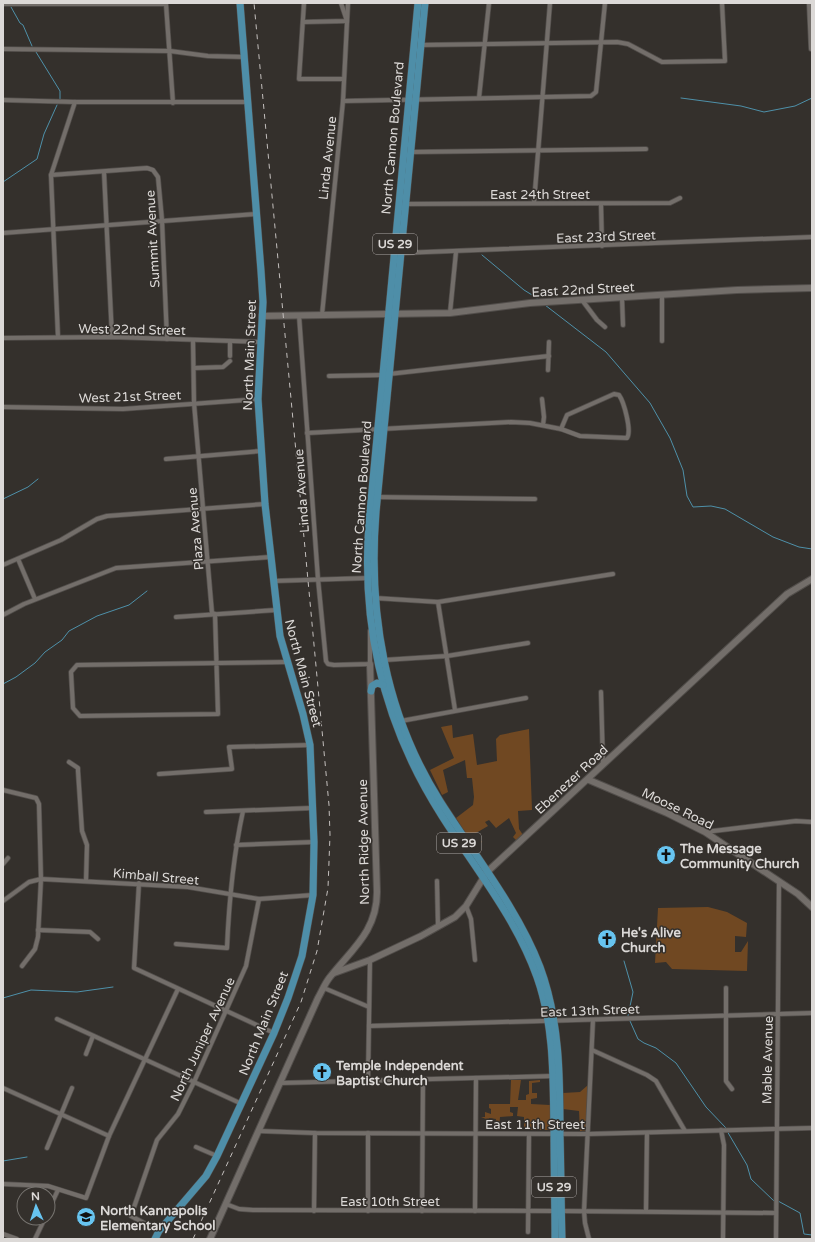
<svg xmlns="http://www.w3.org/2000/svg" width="815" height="1242" viewBox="0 0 815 1242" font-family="'Varela Round',sans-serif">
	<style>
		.green { fill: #704822 }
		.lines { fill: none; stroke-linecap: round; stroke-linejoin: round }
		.stream { stroke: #4e90a9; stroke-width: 1 }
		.street-casing { stroke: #524e4b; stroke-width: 5.5 }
		.secondary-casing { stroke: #524e4b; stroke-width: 8 }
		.primary-casing { stroke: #524e4b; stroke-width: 8 }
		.street { stroke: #736e6a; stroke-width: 4 }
		.secondary { stroke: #736e6a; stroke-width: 6 }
		.primary { stroke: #4e8ea8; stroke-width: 7 }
		.rail { stroke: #c3bfbd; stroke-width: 1; stroke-dasharray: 5 5; stroke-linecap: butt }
		.labels { text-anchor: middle; stroke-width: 3; stroke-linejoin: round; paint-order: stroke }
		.shield { fill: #34302c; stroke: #aaa6a4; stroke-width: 1 }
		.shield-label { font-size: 12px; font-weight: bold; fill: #dcd9d7 }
		.street-label { font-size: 13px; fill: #dcd9d7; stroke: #34302c }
		.poi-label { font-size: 13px; font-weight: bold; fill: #dcd9d7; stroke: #34302c; text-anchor: start }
	</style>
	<rect width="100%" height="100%" fill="#34302c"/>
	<!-- green -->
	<g class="green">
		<path d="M452 725 453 738 473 734 477 765 497 761 496 739 500 735 529 729 532 810 518 811 519 829 523 835 517 841 513 837 516 833 509 818 496 828 489 820 485 822 488 826 476 833 482 842 474 846 456 818 473 805 474 797 472 778H467L465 760 443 770 448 792 442 795 430 770 454 758 441 727Z"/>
		<path d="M708 907 727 912 747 923 746 937 735 936V952H741L748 941 747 971 672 969 666 962 655 963 658 908Z"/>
		<path d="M511 1080H521L518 1100H526V1095L529 1094V1081L540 1080V1082L532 1083V1093H537V1098L531 1099V1104L550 1105V1130H524V1117L517 1116 518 1107H510V1112L513 1113V1116L500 1117 499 1128H495L496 1119 489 1118 487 1128H486V1119L481 1117H485V1112L491 1114V1109L489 1108V1104H510Z"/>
		<path d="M588 1085 587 1131H580L579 1111 563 1109V1093L580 1092Z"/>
	</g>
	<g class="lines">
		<!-- stream -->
		<g class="stream">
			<path d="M11 7 20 23 23 25 32 46"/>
			<path d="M36 52 60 91V99"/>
			<path d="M681 98 741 106 764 112 795 106 812 98"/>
			<path d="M3 182 37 159 44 134 57 105"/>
			<path d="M482 255 524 290 537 298"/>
			<path d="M545 305 606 352 650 403 670 438 683 470 687 496 693 507 711 506 725 509 773 537 799 547 812 549"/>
			<path d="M3 499 28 487 38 479"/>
			<path d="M3 684 16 677 35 663 45 652 62 640 69 631 97 616 129 605 147 591"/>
			<path d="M624 961 633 992 628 1016"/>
			<path d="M3 998 31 990 77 992 113 987"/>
			<path d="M630 1021 638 1039 644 1043 656 1048 676 1063 706 1107 726 1128"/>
			<path d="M727 1131 747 1165 751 1179 774 1201"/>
			<path d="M3 1161 27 1157"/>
			<path d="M778 1201 800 1213 804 1234 812 1235"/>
		</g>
		<defs>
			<g id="street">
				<path d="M304 3 299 79H343"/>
				<path d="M809 3 811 49"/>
				<path d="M3 4H166L173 103"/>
				<path d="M303 22 347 21 341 3"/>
				<path d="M420 45 617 42 628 44 662 62 725 61 722 3"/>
				<path d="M3 49 170 51 208 56 245 57"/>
				<path d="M479 98 489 3"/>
				<path d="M3 100 75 102H248"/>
				<path d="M343 101 591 96 596 92 605 3"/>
				<path d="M411 152 646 149"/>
				<path d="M104 172 112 337"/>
				<path d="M51 175 147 168 153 170 158 177 162 220 167 339"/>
				<path d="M534 203 550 3"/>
				<path d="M404 204 670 203 680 198"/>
				<path d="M601 204 602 246"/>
				<path d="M3 233 256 214"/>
				<path d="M401 253 812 237"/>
				<path d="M622 298 623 325"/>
				<path d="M582 300 597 320 605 327"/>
				<path d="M450 313 456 252"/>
				<path d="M299 315 318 579 326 661 328 664 334 665 370 664V631"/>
				<path d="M322 315 343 101 348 3"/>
				<path d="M58 337 51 175 75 102"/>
				<path d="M3 338 112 337 260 342"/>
				<path d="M193 340 194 403 212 613 215 614 218 714 80 716 73 708 71 672 77 665 287 662"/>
				<path d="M230 341V356"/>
				<path d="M662 341V295"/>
				<path d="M195 368 223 367 230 361"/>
				<path d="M548 370 549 342"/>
				<path d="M389 374 549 356"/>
				<path d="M329 376 382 375"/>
				<path d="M614 394 619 395C624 402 632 431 627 438L580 436 561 429 567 415Z"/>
				<path d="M542 399 544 417 543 425"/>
				<path d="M3 407 123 409 258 399"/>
				<path d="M307 433 511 422 530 423 561 429"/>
				<path d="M166 459 261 451"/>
				<path d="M375 497 535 499"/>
				<path d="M18 559 35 599"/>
				<path d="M3 565 61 540 97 519 107 516 265 504"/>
				<path d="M273 581 369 578"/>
				<path d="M375 598 438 602 613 574"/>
				<path d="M438 602 455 710"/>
				<path d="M3 615 24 604 116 568 270 557"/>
				<path d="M176 617 276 610"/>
				<path d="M384 660 447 656 528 643"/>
				<path d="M601 692 603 764"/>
				<path d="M401 721 526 698"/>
				<path d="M69 762 78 768V771L82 831 87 845 86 881"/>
				<path d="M159 774 232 769 229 747 310 745"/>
				<path d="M3 790 36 798 39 804 41 879 38 937 35 949 22 966"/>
				<path d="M206 812 312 808"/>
				<path d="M705 832 796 821 812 822"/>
				<path d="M236 845 314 842"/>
				<path d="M3 864 8 858"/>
				<path d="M437 881 438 926"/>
				<path d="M139 883 134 968 274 1033"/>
				<path d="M3 901 29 882 41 879 188 887 259 899 313 895"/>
				<path d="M466 906 471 919 475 960"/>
				<path d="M38 930 90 932 98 939"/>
				<path d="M176 944 227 948C229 901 233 857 243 811"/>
				<path d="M324 988 369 1007"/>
				<path d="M726 988V1081L732 1089"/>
				<path d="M57 1019 242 1104"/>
				<path d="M369 1026 812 1013"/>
				<path d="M592 1050 647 1075 656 1081 685 1131"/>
				<path d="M86 1054 93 1036"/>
				<path d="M368 1081 370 960"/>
				<path d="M280 1083 553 1076"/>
				<path d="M3 1088 109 1136"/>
				<path d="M721 1130 724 1145 723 1239"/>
				<path d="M259 1131 315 1133 588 1134 812 1128"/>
				<path d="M368 1133V1211"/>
				<path d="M196 1147 217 1156"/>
				<path d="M47 1148 72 1088"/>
				<path d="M3 1184 48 1186 86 1198 109 1136 178 989"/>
				<path d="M226 1204 239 1209 253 1210 555 1211"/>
				<path d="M48 1211 58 1190"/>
				<path d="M314 1211 315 1133"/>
				<path d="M422 1211 423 1079"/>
				<path d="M475 1211 476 1078"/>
				<path d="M561 1211 776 1213"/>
				<path d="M646 1211 647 1133"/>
				<path d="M159 1231 131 1216 157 1140 178 1114 194 1082 246 966 259 899"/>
				<path d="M528 1232 529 1134"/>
				<path d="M3 1234 17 1239"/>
				<path d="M35 1239 45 1218"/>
				<path d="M589 1239 585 1223 584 1211 593 1020"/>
				<path d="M776 1239 779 881"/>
			</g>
			<g id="secondary">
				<path d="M262 316 450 313 530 303 737 290 812 288"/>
				<path d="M589 780 667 813 705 832 798 894 812 907"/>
				<path d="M334 973 370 960 421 936 455 917 466 906 487 872 787 594 812 579"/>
				<path d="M210 1239 318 998C322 991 325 983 330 977 352 949 377 931 377 892L370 664"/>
			</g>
			<g id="primary">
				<path d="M418 3 369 522C361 627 385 727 442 816 475 868 516 918 537 977 555 1028 553 1082 554 1136 554 1170 555 1205 555 1239"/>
				<path d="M425 3 376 512C368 613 385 714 440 801 473 853 518 909 540 967 560 1021 560 1077 560 1135 561 1169 561 1204 562 1239"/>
				<path d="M371 691 372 686 377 683 383 685"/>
				<path d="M155 1239 159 1231 206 1176 217 1156 274 1033 288 998 302 956 313 895 314 842 310 745 303 714 280 636 265 504 258 399 263 302 261 271 240 3"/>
			</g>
		</defs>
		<!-- street casing -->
		<use href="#street" class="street-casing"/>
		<!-- secondary casing -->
		<use href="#secondary" class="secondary-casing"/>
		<!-- primary casing -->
		<use href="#primary" class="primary-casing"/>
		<!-- street -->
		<use href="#street" class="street"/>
		<!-- secondary -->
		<use href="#secondary" class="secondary"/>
		<!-- primary -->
		<use href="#primary" class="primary"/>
		<!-- rail -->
		<path class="rail" d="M193 1239 301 1002 317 951 328 888 330 835 329 805 254 3"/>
	</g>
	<!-- icons -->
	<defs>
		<symbol id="church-disc" viewBox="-11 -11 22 22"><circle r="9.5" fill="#67c4f0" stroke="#34302c"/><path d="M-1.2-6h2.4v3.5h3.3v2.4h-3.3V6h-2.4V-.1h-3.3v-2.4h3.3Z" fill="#111"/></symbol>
		<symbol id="school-disc" viewBox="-11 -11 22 22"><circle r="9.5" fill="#67c4f0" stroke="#34302c"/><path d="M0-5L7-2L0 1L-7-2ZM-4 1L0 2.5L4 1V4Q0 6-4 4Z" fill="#111"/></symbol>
	</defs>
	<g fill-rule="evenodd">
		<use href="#church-disc" x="655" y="844" width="22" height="22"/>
		<use href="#church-disc" x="596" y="928" width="22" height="22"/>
		<use href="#church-disc" x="311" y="1061" width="22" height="22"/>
		<use href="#school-disc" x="75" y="1206" width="22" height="22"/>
	</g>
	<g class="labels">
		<!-- shield labels -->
		<g class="shield">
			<rect x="373" y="234" width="44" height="20" rx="3"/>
			<rect x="437" y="833" width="44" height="20" rx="3"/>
			<rect x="532" y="1177" width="44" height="20" rx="3"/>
		</g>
		<g class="shield-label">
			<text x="395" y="248">US 29</text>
			<text x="459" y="847">US 29</text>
			<text x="554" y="1191">US 29</text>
		</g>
		<!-- street labels -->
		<g class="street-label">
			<text transform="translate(392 138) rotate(-85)" y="5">North Cannon Boulevard</text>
			<text transform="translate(327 158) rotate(-84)" y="5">Linda Avenue</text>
			<text x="540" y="199">East 24th Street</text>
			<text transform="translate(606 236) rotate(-2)" y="5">East 23rd Street</text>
			<text transform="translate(152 239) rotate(-93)" y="5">Summit Avenue</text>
			<text transform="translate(583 289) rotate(-3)" y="5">East 22nd Street</text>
			<text transform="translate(132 329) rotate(1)" y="5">West 22nd Street</text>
			<text transform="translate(249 355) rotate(-88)" y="5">North Main Street</text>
			<text transform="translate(130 396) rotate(-2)" y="5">West 21st Street</text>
			<text transform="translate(301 491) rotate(-94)" y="5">Linda Avenue</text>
			<text transform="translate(361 497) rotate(-86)" y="5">North Cannon Boulevard</text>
			<text transform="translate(195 529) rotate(-95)" y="5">Plaza Avenue</text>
			<text transform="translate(304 673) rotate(75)" y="5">North Main Street</text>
			<text transform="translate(571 779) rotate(-43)" y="5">Ebenezer Road</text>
			<text transform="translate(678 808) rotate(26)" y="5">Moose Road</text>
			<text transform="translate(363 842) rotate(-91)" y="5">North Ridge Avenue</text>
			<text transform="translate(156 876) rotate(5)" y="5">Kimball Street</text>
			<text transform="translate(590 1010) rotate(-2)" y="5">East 13th Street</text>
			<text transform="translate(263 1023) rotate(-68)" y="5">North Main Street</text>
			<text transform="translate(202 1039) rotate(-65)" y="5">North Juniper Avenue</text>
			<text transform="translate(767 1060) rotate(-89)" y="5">Mable Avenue</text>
			<text x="535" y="1129">East 11th Street</text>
			<text x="390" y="1206">East 10th Street</text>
		</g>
		<!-- poi labels -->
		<g class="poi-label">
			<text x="680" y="853">The Message<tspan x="680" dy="15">Community Church</tspan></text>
			<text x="621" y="937">He's Alive<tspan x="621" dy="15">Church</tspan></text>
			<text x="336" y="1070">Temple Independent<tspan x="336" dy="15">Baptist Church</tspan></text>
			<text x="100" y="1215">North Kannapolis<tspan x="100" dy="15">Elementary School</tspan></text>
		</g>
	</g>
	<!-- border -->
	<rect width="815" height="1242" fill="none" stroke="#dcd9d7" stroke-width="8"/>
	<!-- north arrow -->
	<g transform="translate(36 1206) rotate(357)"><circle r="19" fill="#34302c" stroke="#777470"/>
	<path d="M0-3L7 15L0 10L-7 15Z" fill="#67c4f0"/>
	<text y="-6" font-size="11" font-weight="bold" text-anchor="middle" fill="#dcd9d7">N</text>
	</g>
</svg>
